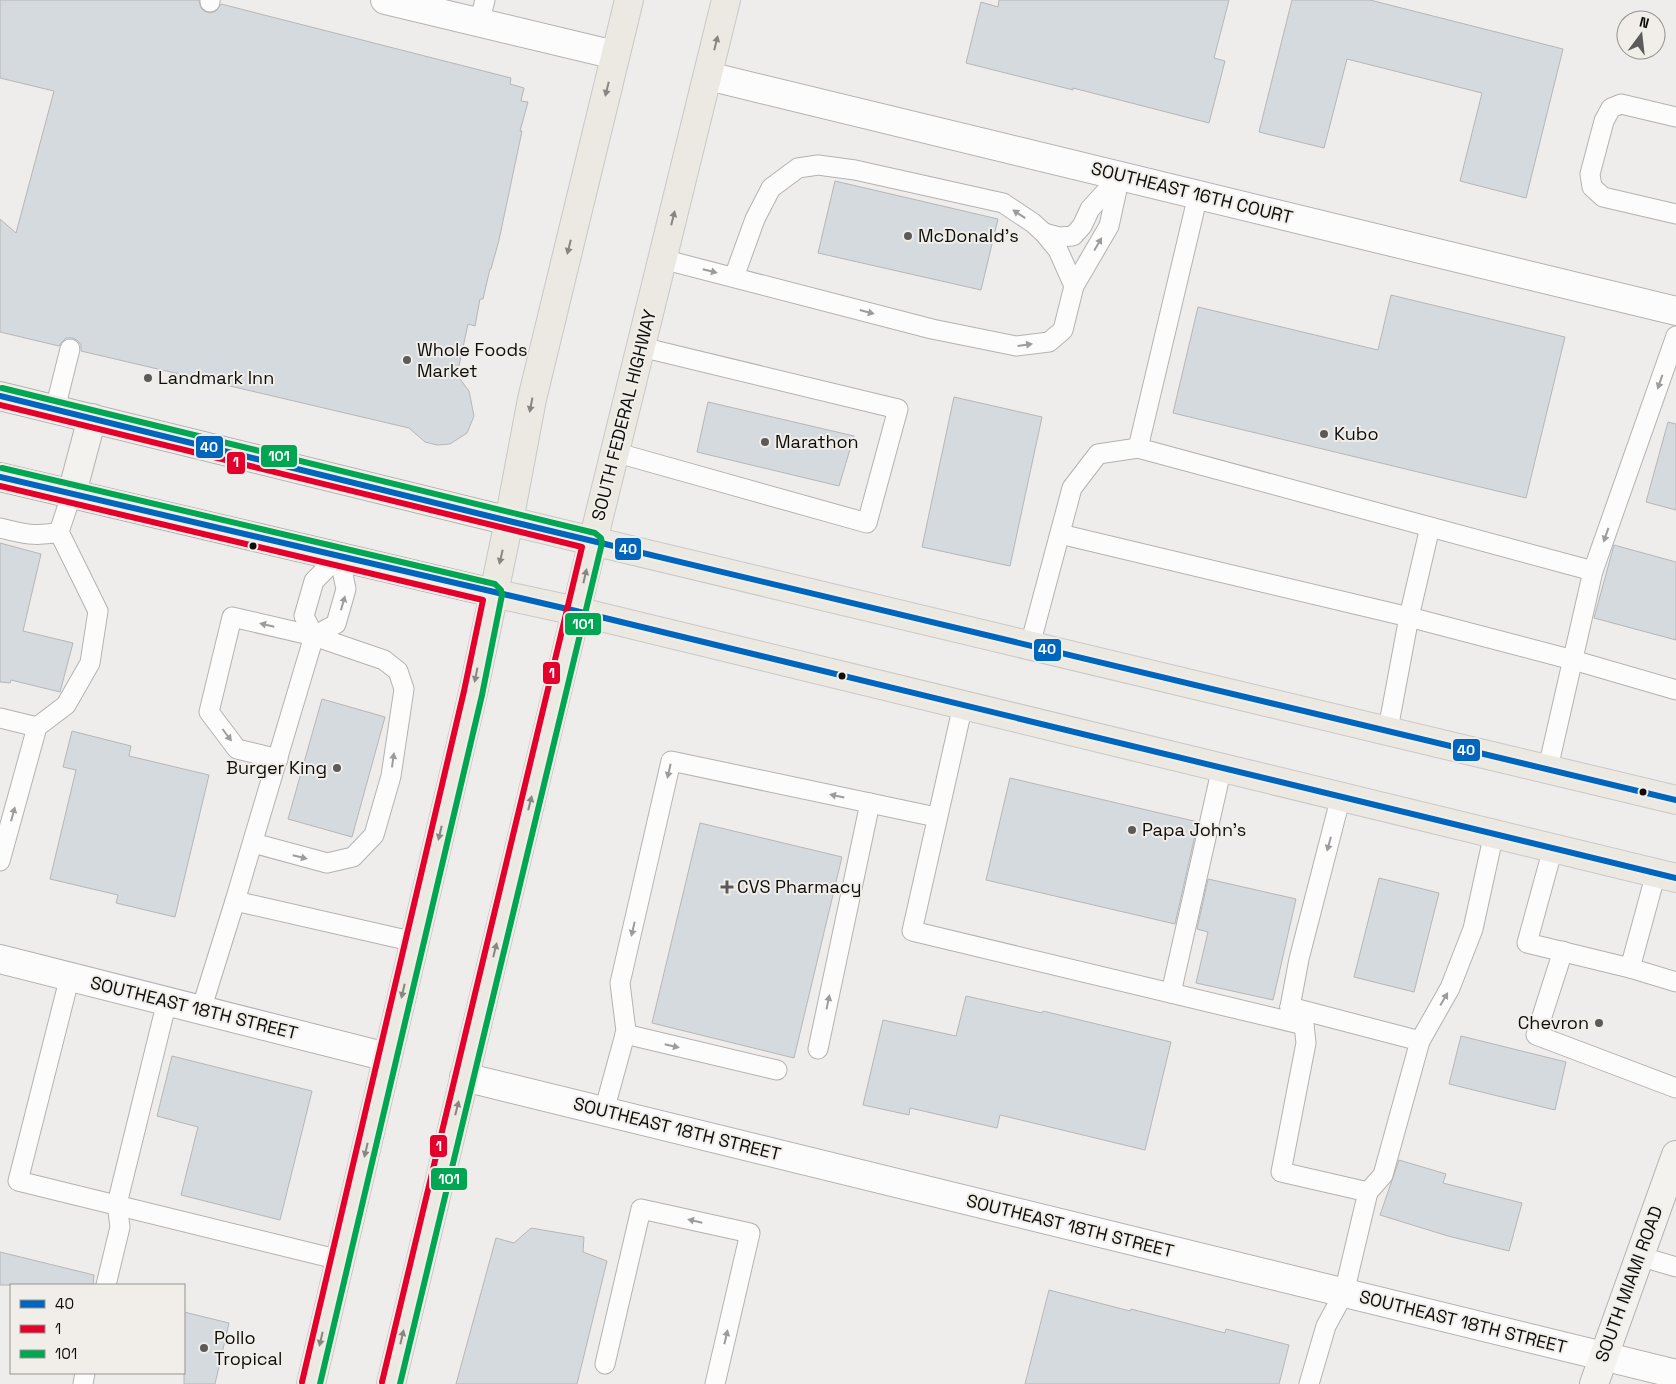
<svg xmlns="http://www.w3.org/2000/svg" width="1676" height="1384" viewBox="0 0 1676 1384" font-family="'Space Grotesk',sans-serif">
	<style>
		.building { fill: #d5dadf; stroke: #b6b6b6 }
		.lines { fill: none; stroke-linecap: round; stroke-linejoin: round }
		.lane-casing { stroke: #b4b2b0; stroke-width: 21 }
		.street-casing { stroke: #b4b2b0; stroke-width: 30 }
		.secondary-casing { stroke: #b4b2b0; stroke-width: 30 }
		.primary-casing { stroke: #c9c8c7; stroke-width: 30 }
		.lane { stroke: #fdfcfc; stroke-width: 19 }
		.street { stroke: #fdfcfc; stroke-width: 28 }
		.secondary { stroke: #f4f2ef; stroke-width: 28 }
		.primary { stroke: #ece9e2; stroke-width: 28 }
		.bus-1-casing { stroke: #f1eee9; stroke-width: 10 }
		.bus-2-casing { stroke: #f1eee9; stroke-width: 10 }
		.bus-3-casing { stroke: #f1eee9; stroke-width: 10 }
		.bus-1 { stroke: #0065bd; stroke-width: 6 }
		.bus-2 { stroke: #e4002b; stroke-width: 6 }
		.bus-3 { stroke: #00a651; stroke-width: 6 }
		.oneway { fill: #888681 }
		.oneway2 { fill: #9d9c9c }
		.poi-dot { fill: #5c5b59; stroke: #f1eee9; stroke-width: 2 }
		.bus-dot { fill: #0d0d0b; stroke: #f1eee9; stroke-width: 2 }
		.labels { text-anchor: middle; stroke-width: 4; stroke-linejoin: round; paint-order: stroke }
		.street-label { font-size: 18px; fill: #0d0d0b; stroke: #f1eee9 }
		.poi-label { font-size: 18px; fill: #0d0d0b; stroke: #f1eee9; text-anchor: start }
		.line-badge { stroke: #f1eee9; stroke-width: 2 }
		.badge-label { font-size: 14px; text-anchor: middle; font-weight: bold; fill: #fff }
	</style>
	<rect width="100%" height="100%" fill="#efedeb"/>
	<!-- building -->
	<g class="building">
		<path d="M0 0H199L201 8 204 11 210 13 216 11 221 4 511 78 510 84 524 88 521 101 528 102 520 131H522L499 240 491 269H490L483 299H480L475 326 468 324 457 375 469 391 474 416 467 433 450 444 437 445 425 442 409 428 81 351V345L78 341 73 338H66L62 342 59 346 0 332V219L16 233 54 91 0 78Z"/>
		<path d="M999 0H1229L1214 58 1225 61 1209 123 1073 88V90L966 63 981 2 998 7Z"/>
		<path d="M1292 0H1370L1563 49 1526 198 1460 181 1482 93 1347 59 1324 148 1259 132Z"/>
		<path d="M835 181 998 219 981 290 818 253Z"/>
		<path d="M1391 295 1565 337 1526 498 1173 413 1198 307 1378 350Z"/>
		<path d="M954 397 1042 417 1010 566 922 547Z"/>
		<path d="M708 402 854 436 839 486 697 452Z"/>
		<path d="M1668 422 1676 424V510L1646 502Z"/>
		<path d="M0 543 41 554 23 631 73 643 60 692 11 680 10 683 0 682Z"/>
		<path d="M1614 545 1676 562V640L1594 618Z"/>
		<path d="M322 699 385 717 352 837 288 819Z"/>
		<path d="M72 731 131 746 129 756 209 775 175 917 116 903 118 895 50 879 76 770 63 767Z"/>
		<path d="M1010 778 1198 822 1175 924 986 880Z"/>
		<path d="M700 823 842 857 794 1058 652 1023Z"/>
		<path d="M1379 878 1439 893 1414 992 1354 977Z"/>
		<path d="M1208 879 1296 899 1273 1000 1196 983 1208 932 1197 929Z"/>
		<path d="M966 996 1042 1013 1043 1011 1171 1042 1145 1150 1000 1115 997 1128 910 1108 909 1115 863 1105 883 1020 956 1036Z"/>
		<path d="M1461 1036 1566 1062 1555 1110 1449 1084Z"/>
		<path d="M172 1056 312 1091 280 1220 181 1195 198 1127 157 1116Z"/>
		<path d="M1399 1160 1446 1174 1443 1183 1522 1203 1509 1251 1448 1236 1380 1215Z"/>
		<path d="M531 1228 584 1237 583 1252 607 1261 577 1384H456L496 1238 514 1243Z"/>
		<path d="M0 1252 94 1275 93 1285H0Z"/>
		<path d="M1049 1290 1130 1311 1131 1309 1225 1333 1226 1329 1289 1345 1279 1384H1025Z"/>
		<path d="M184 1312 229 1323 215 1384H184Z"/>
	</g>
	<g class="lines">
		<defs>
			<g id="lane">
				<path d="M210 2V0"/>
				<path d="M479 23 485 0"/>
				<path d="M1676 117 1621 104 1611 108 1604 121 1590 174 1592 187 1603 197 1676 214"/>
				<path d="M1198 195 1138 448 1593 571"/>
				<path d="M1044 233 1059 237 1073 236 1082 226 1090 209 1119 177"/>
				<path d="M662 259 932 329 1016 346 1049 342 1063 330 1074 286 1058 250 1044 233 1033 223 1003 203 855 170 818 165 798 168 771 188 755 219 734 277"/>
				<path d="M1074 286 1109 226 1120 176"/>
				<path d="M55 409 70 349"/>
				<path d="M614 452 867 523 898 409 641 347"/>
				<path d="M1430 527 1409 617 1573 660 1676 690"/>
				<path d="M0 528C23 534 36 537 59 532"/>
				<path d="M1060 534 1409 617 1388 729"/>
				<path d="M314 636 336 624 346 589 339 556"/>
				<path d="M1030 645 1072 488 1098 454 1138 448"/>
				<path d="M963 705 912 931 1304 1025"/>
				<path d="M0 718 37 727"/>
				<path d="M1548 768 1593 571 1676 336"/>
				<path d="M253 843 327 863 353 857 374 835 391 776 404 689 398 671 384 660 314 636 232 617 209 712 237 749 278 759"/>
				<path d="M1553 848 1527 943 1630 968 1656 873"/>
				<path d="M0 861 37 727 66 705 90 663 98 611 59 532 72 493"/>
				<path d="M235 901 314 636 304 616 314 581 339 556"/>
				<path d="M1563 951 1536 1035 1676 1088"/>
				<path d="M1630 968 1676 982"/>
				<path d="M70 976 18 1181 340 1260"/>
				<path d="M1171 993 1222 767"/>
				<path d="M1290 1007 1304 1025 1306 1043 1281 1172 1368 1192 1344 1293 1326 1326 1309 1384"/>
				<path d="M1290 1007 1420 1041 1383 1175 1368 1192"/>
				<path d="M1290 1007 1299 959 1341 796"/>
				<path d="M201 1010 235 901 415 942"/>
				<path d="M625 1034 777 1070"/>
				<path d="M1420 1041 1450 988 1473 929 1494 833"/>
				<path d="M818 1049 870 803"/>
				<path d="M604 1111 626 1031 620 983 671 761 936 817"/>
				<path d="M1639 1256 1676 1267"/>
				<path d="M106 1285 120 1227 117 1204 167 1001"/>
				<path d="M605 1364 641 1209 750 1233 715 1384"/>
				<path d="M83 1384 85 1373"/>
			</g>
			<g id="street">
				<path d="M385 0 615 55"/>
				<path d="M708 76 1676 311"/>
				<path d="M0 959 387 1057"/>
				<path d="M464 1077 1676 1374"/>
			</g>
			<g id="secondary">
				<path d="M0 396 509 521"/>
				<path d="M0 477 493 593"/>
				<path d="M72 493 92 418"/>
				<path d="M1594 1384 1676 1155"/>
			</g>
			<g id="primary">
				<path d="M509 521 1676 800"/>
				<path d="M493 593 576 611 1676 878"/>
				<path d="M311 1384 473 693 509 521 532 399 629 0"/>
				<path d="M391 1384 593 541 726 0"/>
			</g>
		</defs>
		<!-- lane casing -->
		<use href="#lane" class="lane-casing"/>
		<!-- street casing -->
		<use href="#street" class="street-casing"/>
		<!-- secondary casing -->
		<use href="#secondary" class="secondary-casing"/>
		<!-- primary casing -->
		<use href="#primary" class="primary-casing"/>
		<!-- lane -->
		<use href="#lane" class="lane"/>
		<!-- street -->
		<use href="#street" class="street"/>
		<!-- secondary -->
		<use href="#secondary" class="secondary"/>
		<!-- primary -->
		<use href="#primary" class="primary"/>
		<defs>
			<g id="bus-1">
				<path d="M0 396 509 521 1676 800"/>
				<path d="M0 477 576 611 1676 878"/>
			</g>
			<g id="bus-2">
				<path d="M0 405 582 547 382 1382"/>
				<path d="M0 486 483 600 464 691 302 1382"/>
			</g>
			<g id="bus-3">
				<path d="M2 388 595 533 601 538 602 543 400 1384"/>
				<path d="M2 468 495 584 501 590 502 595 482 695 320 1384"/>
			</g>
		</defs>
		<!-- bus-1 casing -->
		<use href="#bus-1" class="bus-1-casing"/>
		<!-- bus-2 casing -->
		<use href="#bus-2" class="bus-2-casing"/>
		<!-- bus-3 casing -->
		<use href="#bus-3" class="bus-3-casing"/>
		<!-- bus-1 -->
		<use href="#bus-1" class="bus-1"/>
		<!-- bus-2 -->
		<use href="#bus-2" class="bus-2"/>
		<!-- bus-3 -->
		<use href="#bus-3" class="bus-3"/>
	</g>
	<!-- one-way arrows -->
	<defs><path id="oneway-solid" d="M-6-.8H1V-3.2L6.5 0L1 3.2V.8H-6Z" transform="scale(1.25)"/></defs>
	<g class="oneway">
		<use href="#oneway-solid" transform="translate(716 43) rotate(-76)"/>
		<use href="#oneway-solid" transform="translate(607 89) rotate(104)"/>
		<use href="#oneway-solid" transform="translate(673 218) rotate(-76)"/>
		<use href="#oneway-solid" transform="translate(569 247) rotate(104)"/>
		<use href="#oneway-solid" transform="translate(531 405) rotate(101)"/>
		<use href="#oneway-solid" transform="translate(501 557) rotate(103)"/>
		<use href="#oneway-solid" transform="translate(585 576) rotate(-77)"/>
		<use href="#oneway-solid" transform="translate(476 675) rotate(101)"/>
		<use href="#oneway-solid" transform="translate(530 803) rotate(-76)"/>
		<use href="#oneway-solid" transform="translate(440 833) rotate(103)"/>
		<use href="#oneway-solid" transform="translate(495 950) rotate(-76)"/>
		<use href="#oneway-solid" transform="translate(403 991) rotate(103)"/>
		<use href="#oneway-solid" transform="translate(457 1108) rotate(-76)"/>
		<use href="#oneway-solid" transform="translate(366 1150) rotate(103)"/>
		<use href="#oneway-solid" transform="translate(402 1337) rotate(-77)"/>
		<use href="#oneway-solid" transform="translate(321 1339) rotate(103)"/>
	</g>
	<g class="oneway2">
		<use href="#oneway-solid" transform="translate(1019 214) rotate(-147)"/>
		<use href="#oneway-solid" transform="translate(1098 244) rotate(-60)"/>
		<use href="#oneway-solid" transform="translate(710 271) rotate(14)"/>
		<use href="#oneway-solid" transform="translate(867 312) rotate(15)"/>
		<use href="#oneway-solid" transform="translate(1025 345) rotate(-8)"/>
		<use href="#oneway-solid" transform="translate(1660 382) rotate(109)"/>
		<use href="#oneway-solid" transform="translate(1606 535) rotate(109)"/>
		<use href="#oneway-solid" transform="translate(343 603) rotate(-74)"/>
		<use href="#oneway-solid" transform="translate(267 625) rotate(-167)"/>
		<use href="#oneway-solid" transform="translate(227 735) rotate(53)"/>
		<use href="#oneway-solid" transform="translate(393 760) rotate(-82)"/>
		<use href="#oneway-solid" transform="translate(669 771) rotate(103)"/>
		<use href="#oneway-solid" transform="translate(837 796) rotate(-168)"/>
		<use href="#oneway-solid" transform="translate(13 814) rotate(-75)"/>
		<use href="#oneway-solid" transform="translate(1329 844) rotate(105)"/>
		<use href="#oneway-solid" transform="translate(300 857) rotate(14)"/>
		<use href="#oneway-solid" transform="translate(633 929) rotate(103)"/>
		<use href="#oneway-solid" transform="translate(1444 999) rotate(-60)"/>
		<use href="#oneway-solid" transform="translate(828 1002) rotate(-78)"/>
		<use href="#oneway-solid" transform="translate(672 1046) rotate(13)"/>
		<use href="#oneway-solid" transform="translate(695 1221) rotate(-167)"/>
		<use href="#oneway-solid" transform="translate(726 1337) rotate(-77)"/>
	</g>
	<!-- markers -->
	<g class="poi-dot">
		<circle cx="908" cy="236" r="5"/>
		<circle cx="407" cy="360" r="5"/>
		<circle cx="148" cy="378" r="5"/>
		<circle cx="1324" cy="434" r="5"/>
		<circle cx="765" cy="442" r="5"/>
		<circle cx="337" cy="768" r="5"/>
		<circle cx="1132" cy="830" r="5"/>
		<path d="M724.5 879.5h5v5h5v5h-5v5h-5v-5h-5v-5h5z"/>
		<circle cx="1599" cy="1023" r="5"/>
		<circle cx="204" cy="1348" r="5"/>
	</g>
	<g class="bus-dot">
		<circle cx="253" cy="546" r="4.5"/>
		<circle cx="842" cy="676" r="4.5"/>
		<circle cx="1643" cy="792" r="4.5"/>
	</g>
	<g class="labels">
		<!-- street labels -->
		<g class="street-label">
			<text transform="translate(1192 193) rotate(14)" y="6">SOUTHEAST 16TH COURT</text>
			<text transform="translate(624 415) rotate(-76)" y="6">SOUTH FEDERAL HIGHWAY</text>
			<text transform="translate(194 1008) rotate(14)" y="6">SOUTHEAST 18TH STREET</text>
			<text transform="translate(677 1129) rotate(14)" y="6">SOUTHEAST 18TH STREET</text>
			<text transform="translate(1070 1226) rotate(14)" y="6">SOUTHEAST 18TH STREET</text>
			<text transform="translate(1629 1284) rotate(-70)" y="6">SOUTH MIAMI ROAD</text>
			<text transform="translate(1463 1322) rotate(14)" y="6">SOUTHEAST 18TH STREET</text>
		</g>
		<!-- poi labels -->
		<g class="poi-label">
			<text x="918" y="242">McDonald's</text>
			<text x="417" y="356">Whole Foods<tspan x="417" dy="21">Market</tspan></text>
			<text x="158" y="384">Landmark Inn</text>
			<text x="1334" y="440">Kubo</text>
			<text x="775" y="448">Marathon</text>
			<text x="327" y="774" text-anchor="end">Burger King</text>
			<text x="1142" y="836">Papa John's</text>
			<text x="737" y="893">CVS Pharmacy</text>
			<text x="1589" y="1029" text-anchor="end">Chevron</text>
			<text x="214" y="1344">Pollo<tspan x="214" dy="21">Tropical</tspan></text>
		</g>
	</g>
	<g class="line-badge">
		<rect x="195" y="435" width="29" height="24" rx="5" fill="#0065bd"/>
		<rect x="260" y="444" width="38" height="24" rx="5" fill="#00a651"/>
		<rect x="226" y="451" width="20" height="24" rx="5" fill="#e4002b"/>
		<rect x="614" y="537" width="28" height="24" rx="5" fill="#0065bd"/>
		<rect x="564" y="612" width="38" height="24" rx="5" fill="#00a651"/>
		<rect x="1033" y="638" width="29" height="24" rx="5" fill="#0065bd"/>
		<rect x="542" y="661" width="19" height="24" rx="5" fill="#e4002b"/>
		<rect x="1452" y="738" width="29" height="24" rx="5" fill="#0065bd"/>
		<rect x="429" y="1134" width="19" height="24" rx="5" fill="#e4002b"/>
		<rect x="430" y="1167" width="38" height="24" rx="5" fill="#00a651"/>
	</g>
	<g class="badge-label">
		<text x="209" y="452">40</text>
		<text x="279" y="461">101</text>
		<text x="236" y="467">1</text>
		<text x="628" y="554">40</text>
		<text x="583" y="629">101</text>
		<text x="1047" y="654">40</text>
		<text x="552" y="678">1</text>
		<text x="1466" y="755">40</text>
		<text x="439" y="1151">1</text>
		<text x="449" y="1184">101</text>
	</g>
	<!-- legend -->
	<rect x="10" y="1284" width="175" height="90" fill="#f1eee9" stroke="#969490"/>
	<rect x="20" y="1300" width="25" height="8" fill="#0065bd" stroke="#969490"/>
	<text x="55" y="1309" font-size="15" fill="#0d0d0b">40</text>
	<rect x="20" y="1325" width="25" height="8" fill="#e4002b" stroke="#969490"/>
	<text x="55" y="1334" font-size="15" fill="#0d0d0b">1</text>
	<rect x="20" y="1350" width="25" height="8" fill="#00a651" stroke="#969490"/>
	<text x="55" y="1359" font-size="15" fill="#0d0d0b">101</text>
	<!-- north arrow -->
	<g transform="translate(1641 35) rotate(15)"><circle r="24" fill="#f1eee9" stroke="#969490"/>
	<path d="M0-4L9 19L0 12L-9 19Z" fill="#5c5b59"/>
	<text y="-8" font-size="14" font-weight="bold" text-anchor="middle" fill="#0d0d0b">N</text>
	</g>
</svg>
